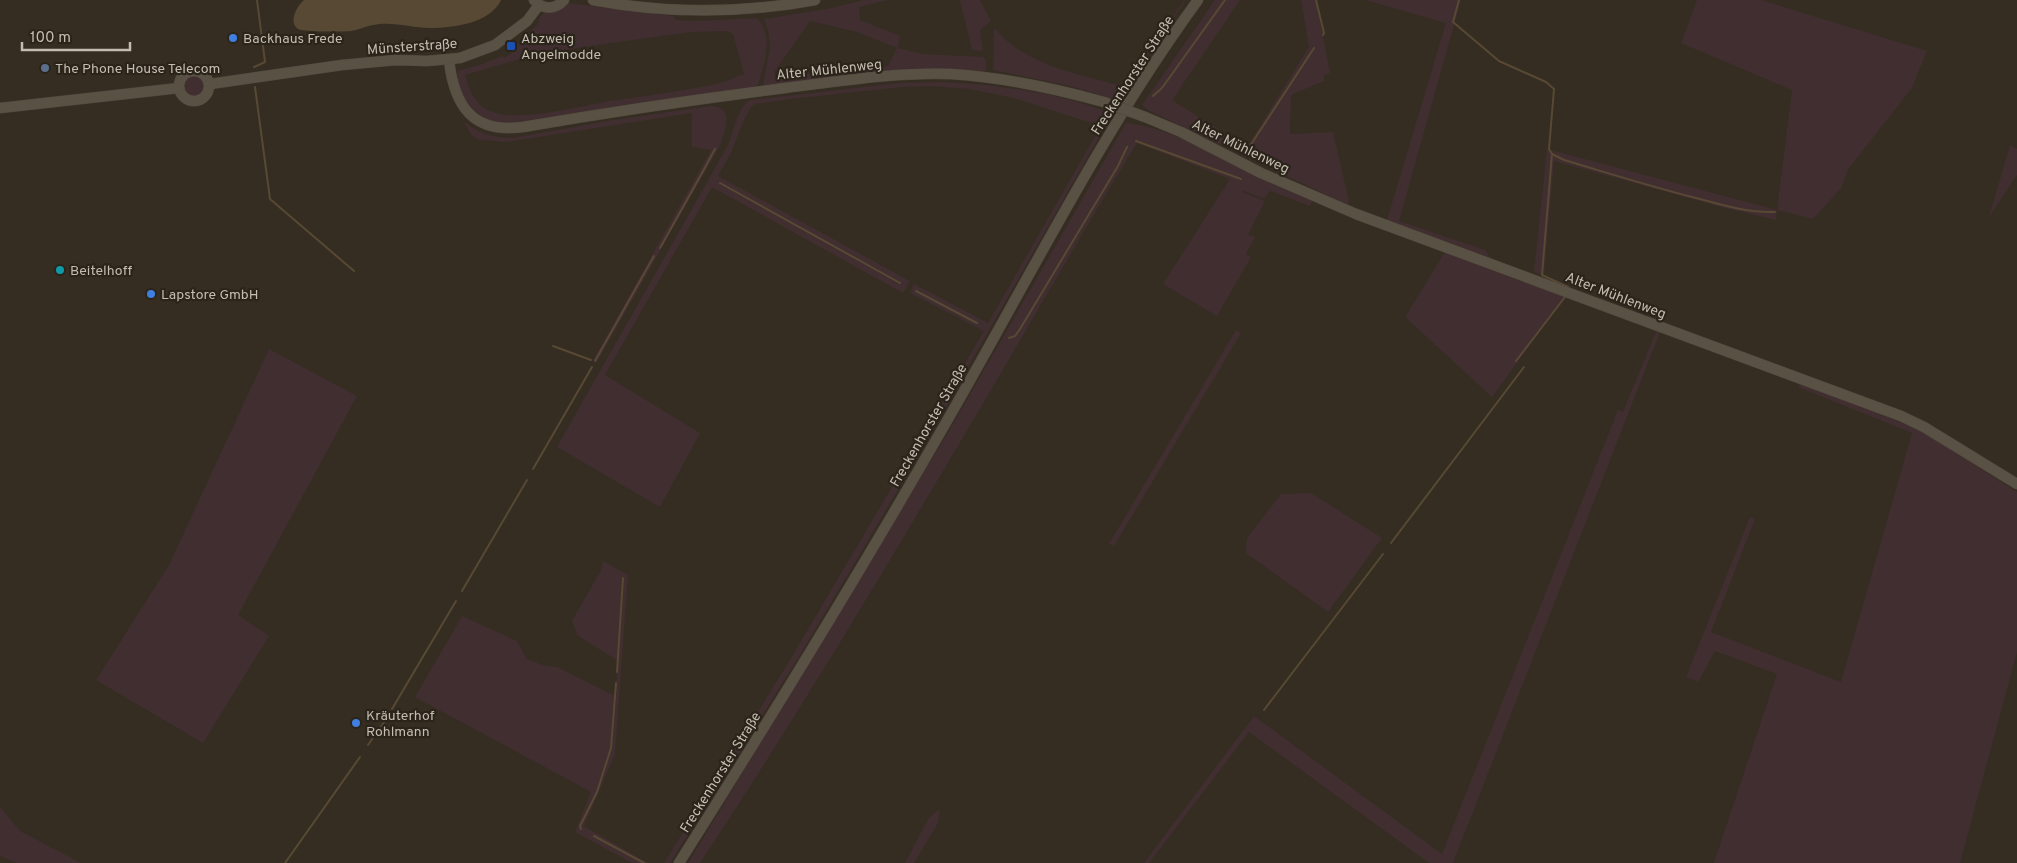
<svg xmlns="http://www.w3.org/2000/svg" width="2017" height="863" viewBox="0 0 2017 863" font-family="Overpass,sans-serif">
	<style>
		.green { fill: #412e30; fill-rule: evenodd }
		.water { fill: #574933 }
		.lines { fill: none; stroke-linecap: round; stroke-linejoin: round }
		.stream { stroke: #574933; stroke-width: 2 }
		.secondary-casing { stroke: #50493e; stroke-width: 11 }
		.secondary { stroke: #595143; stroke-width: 10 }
		.secondary-bridge-casing { stroke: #50493e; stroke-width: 11; stroke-linecap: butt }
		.secondary-bridge { stroke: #595143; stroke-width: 10 }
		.shop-dot { fill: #3f7fe0; stroke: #2b241b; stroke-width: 2 }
		.transit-dot { fill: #1a4fb4; stroke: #2b241b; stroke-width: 2 }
		.service-dot { fill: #5c6f8a; stroke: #2b241b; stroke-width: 2 }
		.culture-dot { fill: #0f9aa8; stroke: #2b241b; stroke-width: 2 }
		.labels { text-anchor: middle; stroke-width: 4.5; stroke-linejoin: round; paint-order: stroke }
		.poi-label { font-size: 14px; fill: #c3bcaf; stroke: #2b241b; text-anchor: start }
		.street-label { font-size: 14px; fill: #c3bcaf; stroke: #2b241b }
	</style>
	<rect width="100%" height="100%" fill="#352d22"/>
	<!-- green -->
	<g class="green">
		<path d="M864 0H888L859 7 860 20 900 36 898 48 922 54 983 57 986 60V70L980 72 895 71 763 85 770 47 768 31 764 19 827 9ZM810 21 857 32 897 48 888 66 774 77 775 71Z"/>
		<path d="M960 0H980L991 21 980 30 983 51 972 50Z"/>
		<path d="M1184 0H1186L1145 60 1120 101 1070 86 993 70 994 30 995 28C1022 64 1080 75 1122 86L1127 84Z"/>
		<path d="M1215 0H1240L1172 100 1228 136 1230 149 1148 110 1142 105Z"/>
		<path d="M1301 0H1316L1330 73 1324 75V81L1291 95 1290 134 1333 132 1349 201 1348 205 1242 155 1309 47Z"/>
		<path d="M1365 0H1461L1399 221 1485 250 1491 258 1387 220 1446 23Z"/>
		<path d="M1697 0H1761L1927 51 1912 88 1849 168 1841 188 1813 219 1777 210 1776 220 1725 208 1554 161 1544 276 1534 272 1547 149 1777 210 1792 90 1681 43Z"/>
		<path d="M569 3 664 15 673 16 676 20 695 21 757 18C775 34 764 65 758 85L750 88 689 96 522 122C514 123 506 125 498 123 477 118 454 93 458 71L482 64 502 56 504 58 515 51 513 48 538 24 540 16 546 12 558 11ZM727 31 733 34 744 74C735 77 725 82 716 84 681 91 645 96 610 101 580 106 517 123 490 111 475 105 469 89 465 75L541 53 690 32Z"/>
		<circle cx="194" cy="86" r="10"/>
		<path d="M946 82C1002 85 1060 93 1112 114L905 478 800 655 670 863H664L787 665 984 331 910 293 914 284 988 323 1101 126 1014 98 969 89 930 86 902 87 790 99 755 104 751 107 743 122 731 153 718 176 910 281 903 293 712 187 605 375 700 433 660 507 557 447 727 147C734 132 736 109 750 100L899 83Z"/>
		<path d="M711 106C737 106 724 136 718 149L597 362 593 360 711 150 692 147V113L506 142 480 140 472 136 463 121C479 133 492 138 512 138L613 120Z"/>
		<path d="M1126 123C1170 127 1216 156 1256 176 1274 185 1293 192 1312 201L1310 206 1270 191 1264 199 1242 190V192L1265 201 1248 235 1255 237 1246 254 1251 257 1217 316 1163 284 1230 179 1137 143C1078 239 1023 337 965 434 879 579 793 723 700 863H688L950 429Z"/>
		<path d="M2010 145 2017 149V175L1989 217Z"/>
		<path d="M1445 252 1565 297 1492 397 1405 317Z"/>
		<path d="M1657 329 1660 332 1453 863H1429L1249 732 1149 863H1144L1254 716 1442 854 1618 410 1623 412Z"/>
		<path d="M1236 330 1241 333 1114 546 1109 544Z"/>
		<path d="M269 349 357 396 238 615 269 636 203 743 96 680 169 565Z"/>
		<path d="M1801 383 1922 431 2017 492V652L1960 863H1714L1777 674 1715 651 1698 682 1686 677 1750 517 1755 519 1711 632 1841 682 1912 433 1798 387Z"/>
		<path d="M1311 493 1382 538 1328 612 1246 553 1247 538 1281 494Z"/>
		<path d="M603 561 628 575 615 754 584 826 648 863H632L575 832 591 792 415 697 462 616 517 641 527 659 542 665 557 667 615 696 618 661 577 635 572 621 601 570Z"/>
		<path d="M0 807 20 831 81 863H17L0 856Z"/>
		<path d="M940 809 938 823 914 863H905L928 819Z"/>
	</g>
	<!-- water -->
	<path class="water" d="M304 0H501C491 23 453 28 430 28 410 28 394 21 373 25 366 26 359 30 351 31 343 32 303 32 298 29 288 22 297 6 304 0Z"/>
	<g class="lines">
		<!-- stream -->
		<g class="stream">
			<path d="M1316 0 1324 33 1323 35"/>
			<path d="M1459 0 1453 22 1499 61 1546 82 1554 89 1549 149 1552 154 1542 275 1568 287"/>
			<path d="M254 67 265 62 257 0"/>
			<path d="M255 87 270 199 354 271"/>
			<path d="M1153 96 1162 88 1225 0"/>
			<path d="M1136 141 1241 179"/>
			<path d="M1248 149 1314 48"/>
			<path d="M1552 154 1564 160C1608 173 1652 187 1696 198 1722 205 1748 213 1775 212"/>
			<path d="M702 173 715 149"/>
			<path d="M720 183 900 283"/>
			<path d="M660 248 702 173"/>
			<path d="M916 291 977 323"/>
			<path d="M1009 338 1015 336 1020 329 1118 166 1127 147"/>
			<path d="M553 346 591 360"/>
			<path d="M595 361 654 256"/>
			<path d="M1516 361 1565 297"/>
			<path d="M533 469 592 367"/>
			<path d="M1391 543 1524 367"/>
			<path d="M462 591 527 480"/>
			<path d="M617 672 623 578"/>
			<path d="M392 709 456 601"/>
			<path d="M1264 710 1383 554"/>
			<path d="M368 745 387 718"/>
			<path d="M581 829 580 826 597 792 611 748 616 683"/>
			<path d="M594 836 644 863"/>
			<path d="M285 863 360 757"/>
		</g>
		<defs>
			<g id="secondary">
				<path d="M534 0C543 10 555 10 564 0"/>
				<path d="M593 0C668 14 740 14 815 0"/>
				<path d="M449 60C454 106 473 134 523 127 610 112 698 99 785 88 840 81 896 72 951 74 1003 77 1053 88 1104 102"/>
				<circle cx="194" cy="86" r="15"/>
				<path d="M210 84 342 65 396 60 427 61 460 58 495 45 527 21 539 5"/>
				<path d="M0 108 179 88"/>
				<path d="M1145 117 1181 132 1261 173 1356 214 1901 416 1924 427 2017 484"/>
				<path d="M679 863C770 719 859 574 944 426 1027 283 1100 134 1198 0"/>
			</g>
		</defs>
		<!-- secondary casing -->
		<use href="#secondary" class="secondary-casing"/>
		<!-- secondary -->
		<use href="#secondary" class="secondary"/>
		<defs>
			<path id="secondary-bridge" d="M1104 102 1145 117"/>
		</defs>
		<!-- secondary-bridge casing -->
		<use href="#secondary-bridge" class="secondary-bridge-casing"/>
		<!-- secondary-bridge -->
		<use href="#secondary-bridge" class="secondary-bridge"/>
	</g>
	<!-- markers -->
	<g class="shop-dot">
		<circle cx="233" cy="38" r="5"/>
		<circle cx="151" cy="294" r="5"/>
		<circle cx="356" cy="723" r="5"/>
	</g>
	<rect class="transit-dot" x="506" y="41" width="10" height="10" rx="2.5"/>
	<circle class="service-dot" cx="45" cy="68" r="5"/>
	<circle class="culture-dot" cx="60" cy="270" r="5"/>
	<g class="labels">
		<!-- poi labels -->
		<g class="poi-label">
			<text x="243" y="43">Backhaus Frede</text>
			<text x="521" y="43">Abzweig<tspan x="521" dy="16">Angelmodde</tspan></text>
			<text x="55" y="73">The Phone House Telecom</text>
			<text x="70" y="275">Beitelhoff</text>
			<text x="161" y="299">Lapstore GmbH</text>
			<text x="366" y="720">Kräuterhof<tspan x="366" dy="16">Rohlmann</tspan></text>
		</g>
		<!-- street labels -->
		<g class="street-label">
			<text transform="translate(412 46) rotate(-4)" y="5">Münsterstraße</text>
			<text transform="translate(829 69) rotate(-6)" y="5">Alter Mühlenweg</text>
			<text transform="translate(1132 75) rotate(-57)" y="5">Freckenhorster Straße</text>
			<text transform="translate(1241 146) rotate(26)" y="5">Alter Mühlenweg</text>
			<text transform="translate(1616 295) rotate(21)" y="5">Alter Mühlenweg</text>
			<text transform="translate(928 425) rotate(-60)" y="5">Freckenhorster Straße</text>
			<text transform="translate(720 772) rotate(-58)" y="5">Freckenhorster Straße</text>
		</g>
	</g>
	<!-- scale -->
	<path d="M22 42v8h108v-8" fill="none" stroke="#c3bcaf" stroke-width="2.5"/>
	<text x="30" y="42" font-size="15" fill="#c3bcaf" stroke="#2b241b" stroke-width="4" paint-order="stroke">100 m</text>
</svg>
